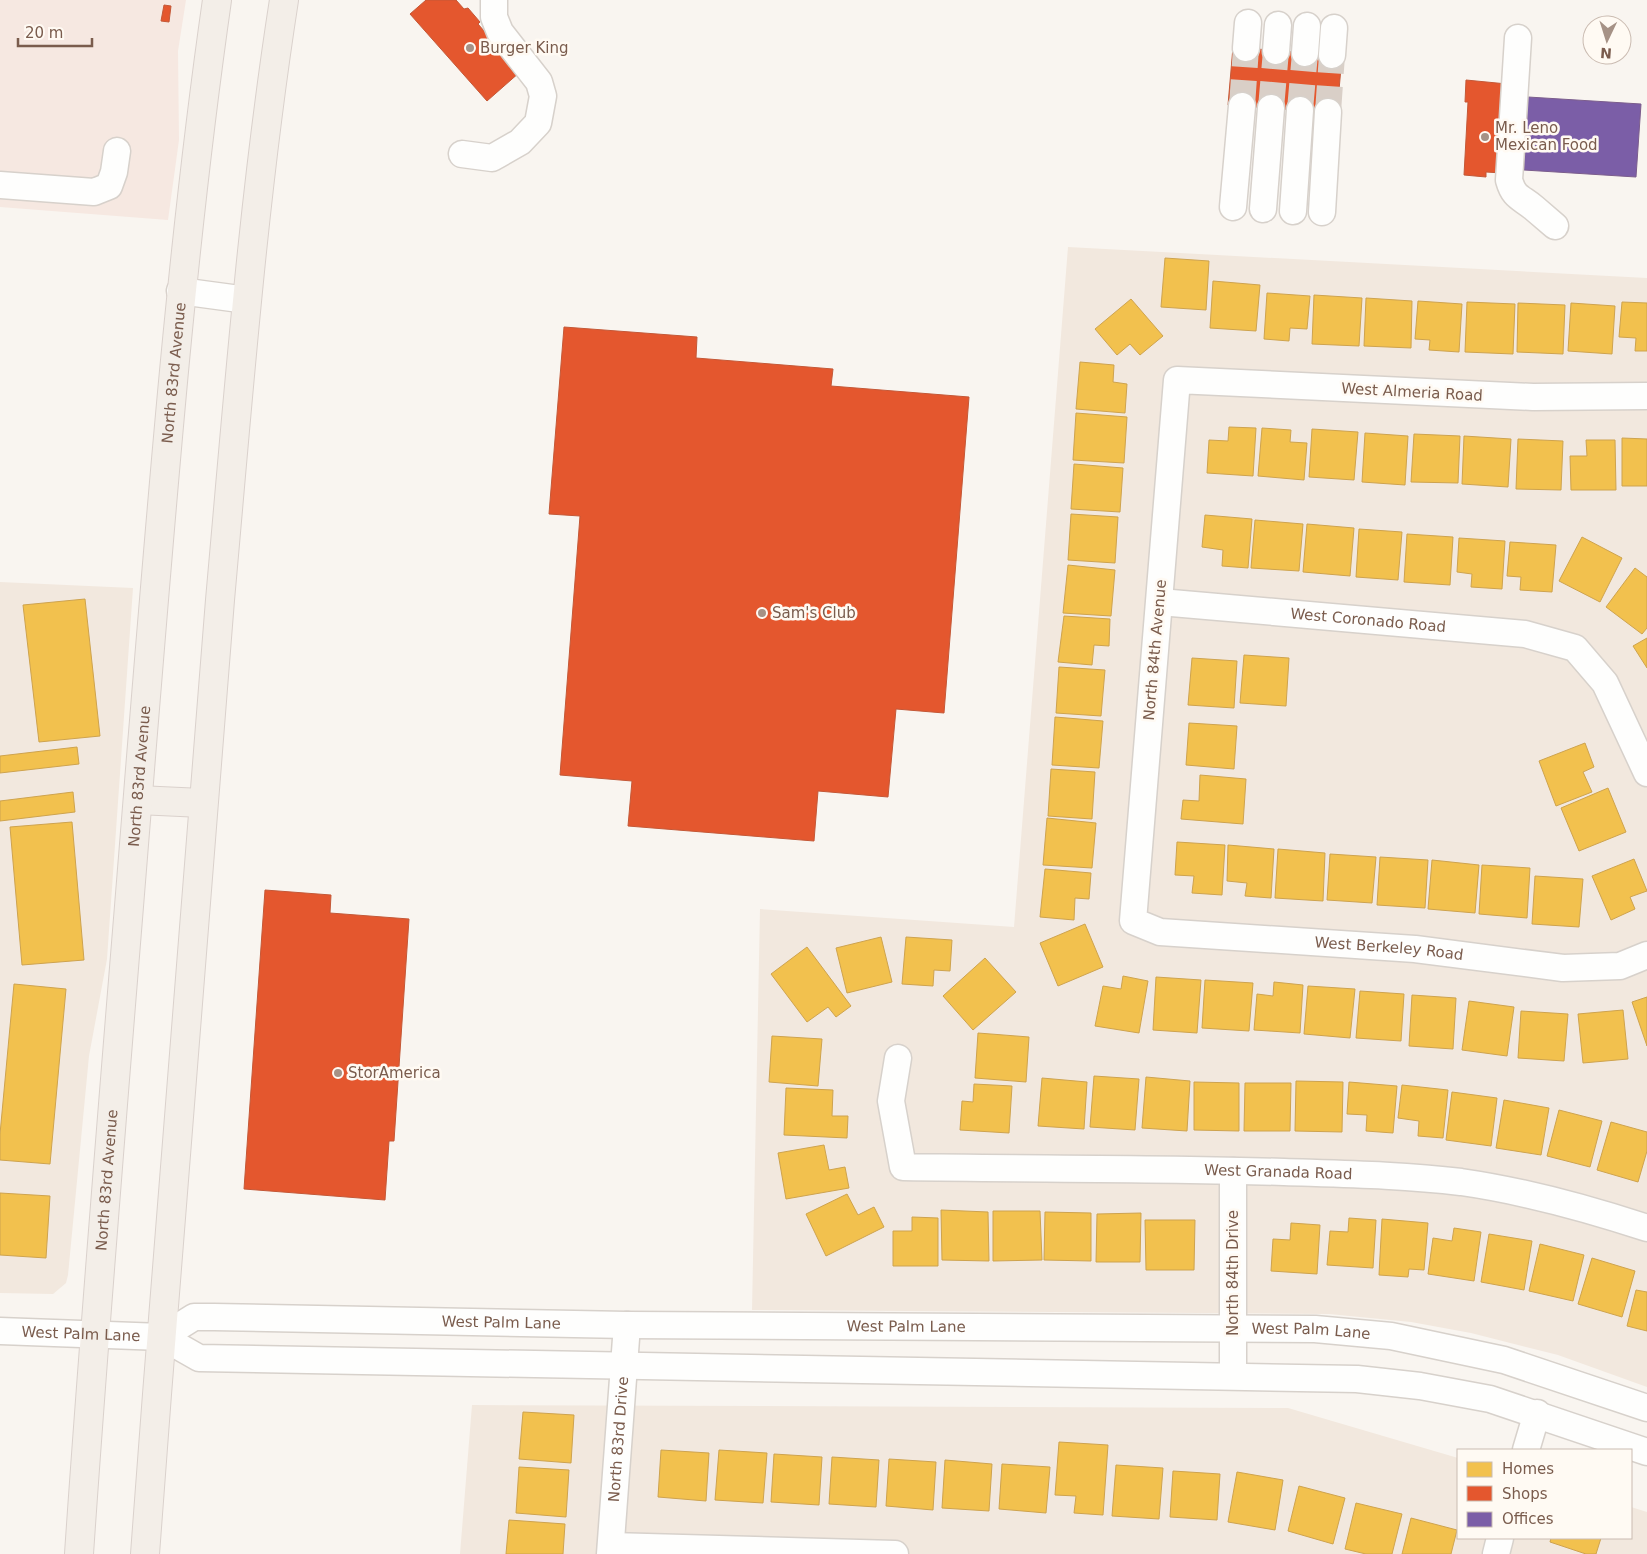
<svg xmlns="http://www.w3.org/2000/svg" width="1647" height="1554" viewBox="0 0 1647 1554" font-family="'DejaVu Sans',sans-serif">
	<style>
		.residential { fill: #f2e8de }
		.commercial { fill: #f6e8e1 }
		.homes { fill: #f2c14e; stroke: #cea34e }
		.shops { fill: #e4572e; stroke: #c45837 }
		.offices { fill: #7b5ea7; stroke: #7b5d8c }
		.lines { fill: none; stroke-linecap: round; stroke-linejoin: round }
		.minor-tunnel { stroke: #d9cfc7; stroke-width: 26; stroke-dasharray: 26 13; stroke-linecap: butt }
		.minor-casing { stroke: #d7d1cb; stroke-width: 29 }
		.major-casing { stroke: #dad1cc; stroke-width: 30 }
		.minor { stroke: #fefefd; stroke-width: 26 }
		.major { stroke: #f3eee8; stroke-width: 28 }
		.poi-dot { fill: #a69286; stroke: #fffaf3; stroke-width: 2 }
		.labels { text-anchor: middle; stroke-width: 5; stroke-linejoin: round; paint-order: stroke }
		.poi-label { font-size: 15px; fill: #7a5c4d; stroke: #fffaf3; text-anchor: start }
		.street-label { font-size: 15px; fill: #7a5c4d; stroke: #fffaf3 }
	</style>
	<rect width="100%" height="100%" fill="#f9f5f0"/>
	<!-- residential -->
	<g class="residential">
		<path d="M1068 247 1647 278V1387L1558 1355 1471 1333 1411 1322 1329 1314 752 1310 760 909 1014 927Z"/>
		<path d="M0 582 133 588 107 959 89 1056 68 1275 66 1283 53 1294 0 1293Z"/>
		<path d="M472 1405 1288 1408 1458 1458V1538H1631V1507L1647 1512V1554H460Z"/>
	</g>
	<!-- commercial -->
	<path class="commercial" d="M0 0H186L178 51 179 140 168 220 0 207Z"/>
	<!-- homes -->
	<g class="homes">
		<path d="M1165 258 1209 261 1206 310 1161 307Z"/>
		<path d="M1213 281 1260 285 1256 331 1210 328Z"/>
		<path d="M1267 293 1310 296 1307 329 1290 328 1289 341 1264 339Z"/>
		<path d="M1314 295 1362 298 1359 346 1312 344Z"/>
		<path d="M1366 298 1412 301 1411 348 1364 346Z"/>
		<path d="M1131 299 1163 336 1140 355 1130 344 1117 355 1095 329Z"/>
		<path d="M1418 301 1462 304 1459 352 1429 350 1430 340 1415 339Z"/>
		<path d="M1467 302 1515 304 1513 354 1465 352Z"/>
		<path d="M1622 302 1647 303V351H1635L1636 338 1619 337Z"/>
		<path d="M1518 303 1565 305 1563 354 1517 352Z"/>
		<path d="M1571 303 1615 306 1612 354 1568 351Z"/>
		<path d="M1080 362 1114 365 1113 382 1127 384 1125 413 1076 409Z"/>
		<path d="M1076 413 1127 417 1124 463 1073 460Z"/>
		<path d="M1229 427 1256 428 1253 476 1207 473 1209 440 1228 441Z"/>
		<path d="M1262 428 1291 430 1290 442 1307 443 1304 480 1258 476Z"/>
		<path d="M1312 429 1358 432 1354 480 1309 477Z"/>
		<path d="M1365 433 1408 436 1405 485 1362 482Z"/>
		<path d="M1414 434 1460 436 1458 483 1411 482Z"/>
		<path d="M1464 436 1511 439 1508 487 1462 484Z"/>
		<path d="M1622 438 1647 439V486H1622Z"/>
		<path d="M1518 439 1563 441 1561 490 1516 489Z"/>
		<path d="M1586 440H1615L1616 490H1571L1570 456H1587Z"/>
		<path d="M1074 464 1123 468 1120 512 1071 509Z"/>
		<path d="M1071 514 1118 517 1115 563 1068 560Z"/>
		<path d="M1205 515 1252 519 1248 568 1222 566 1223 550 1202 547Z"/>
		<path d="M1255 520 1303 524 1299 571 1251 568Z"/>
		<path d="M1307 524 1354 528 1350 576 1303 572Z"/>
		<path d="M1359 529 1402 532 1398 580 1356 577Z"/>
		<path d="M1407 534 1453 537 1450 585 1404 582Z"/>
		<path d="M1582 537 1622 558 1600 602 1559 581Z"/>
		<path d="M1459 538 1505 541 1502 589 1471 587 1472 574 1457 572Z"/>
		<path d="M1510 542 1556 545 1552 592 1520 590 1521 577 1507 576Z"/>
		<path d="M1068 565 1115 570 1111 616 1063 613Z"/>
		<path d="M1635 568 1647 577V628L1642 634 1606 607Z"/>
		<path d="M85 599 100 736 39 742 23 605Z"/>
		<path d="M1064 616 1110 619 1109 646 1094 645 1092 665 1058 662Z"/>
		<path d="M1647 638V668L1633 646Z"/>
		<path d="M1244 655 1289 658 1286 706 1240 703Z"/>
		<path d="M1192 658 1237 661 1234 708 1188 705Z"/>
		<path d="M1059 667 1105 670 1101 716 1056 713Z"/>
		<path d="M1055 717 1103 721 1099 768 1052 765Z"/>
		<path d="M1189 723 1237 726 1234 769 1186 765Z"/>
		<path d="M1585 743 1594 767 1583 772 1592 792 1556 806 1539 761Z"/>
		<path d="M77 747 79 764 0 773V756Z"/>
		<path d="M1051 769 1095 772 1092 819 1048 816Z"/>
		<path d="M1200 775 1246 779 1243 824 1181 819 1183 800 1199 801Z"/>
		<path d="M1608 788 1626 832 1579 851 1561 808Z"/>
		<path d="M73 792 75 812 0 821V801Z"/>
		<path d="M1047 818 1096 823 1092 868 1043 865Z"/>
		<path d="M72 822 84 960 22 965 10 827Z"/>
		<path d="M1177 842 1225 845 1222 895 1192 893 1194 876 1175 875Z"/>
		<path d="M1228 845 1274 849 1271 898 1245 896 1247 883 1227 881Z"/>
		<path d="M1278 849 1325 853 1323 901 1275 898Z"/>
		<path d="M1330 854 1376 857 1372 903 1327 900Z"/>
		<path d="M1380 857 1428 860 1425 908 1377 905Z"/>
		<path d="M1634 859 1647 891 1630 897 1635 909 1611 920 1592 876Z"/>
		<path d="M1432 860 1479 865 1475 913 1428 909Z"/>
		<path d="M1482 865 1530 868 1527 918 1479 914Z"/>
		<path d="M1045 869 1091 873 1089 899 1075 898 1074 920 1040 917Z"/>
		<path d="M1535 876 1583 879 1579 927 1532 924Z"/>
		<path d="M1085 924 1103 967 1058 986 1040 943Z"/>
		<path d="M881 937 892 982 847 993 836 948Z"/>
		<path d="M906 937 952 940 950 971 934 970 933 986 902 984Z"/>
		<path d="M807 947 851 1006 836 1017 828 1007 807 1022 771 974Z"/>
		<path d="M985 958 1016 992 973 1030 943 996Z"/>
		<path d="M1123 976 1148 981 1139 1033 1095 1026 1103 986 1121 989Z"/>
		<path d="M1156 977 1201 980 1197 1033 1153 1030Z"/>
		<path d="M1205 980 1253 983 1249 1031 1202 1028Z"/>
		<path d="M1274 982 1303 985 1300 1033 1254 1030 1257 994 1273 996Z"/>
		<path d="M14 984 66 989 50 1164 0 1160V1134Z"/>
		<path d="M1308 986 1355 989 1350 1038 1304 1034Z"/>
		<path d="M1360 991 1404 994 1401 1041 1356 1038Z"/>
		<path d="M1412 995 1456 998 1453 1049 1409 1046Z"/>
		<path d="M1647 997V1046L1632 1002Z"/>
		<path d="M1469 1001 1514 1007 1507 1056 1462 1050Z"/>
		<path d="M1623 1010 1628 1059 1583 1063 1578 1014Z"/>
		<path d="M1521 1011 1568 1014 1564 1061 1518 1058Z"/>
		<path d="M978 1033 1029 1037 1026 1082 975 1078Z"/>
		<path d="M772 1036 822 1039 818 1086 769 1082Z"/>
		<path d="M1094 1076 1139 1079 1135 1130 1090 1127Z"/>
		<path d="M1146 1077 1190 1081 1187 1131 1142 1128Z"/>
		<path d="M1042 1078 1087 1082 1084 1129 1038 1126Z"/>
		<path d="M1296 1081 1343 1082 1342 1132 1295 1131Z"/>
		<path d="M1194 1082 1239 1083V1131L1194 1130Z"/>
		<path d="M1349 1082 1397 1086 1393 1133 1366 1131 1367 1115 1347 1114Z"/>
		<path d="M1245 1083H1291L1290 1131H1244Z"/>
		<path d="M974 1084 1012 1086 1009 1133 960 1130 962 1101 973 1102Z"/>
		<path d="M1402 1085 1448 1090 1443 1138 1418 1136 1419 1121 1398 1118Z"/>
		<path d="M786 1088 833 1090 832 1116H848L847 1138 784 1135Z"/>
		<path d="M1452 1092 1497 1098 1491 1146 1446 1140Z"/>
		<path d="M1504 1100 1549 1108 1541 1155 1496 1148Z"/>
		<path d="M1559 1110 1602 1121 1590 1167 1547 1156Z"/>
		<path d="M1611 1122 1647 1132V1151L1638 1182 1597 1170Z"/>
		<path d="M824 1145 829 1170 845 1167 849 1188 786 1199 778 1153Z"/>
		<path d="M0 1193 50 1196 46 1258 0 1255Z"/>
		<path d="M847 1194 858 1215 874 1207 884 1227 826 1256 806 1214Z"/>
		<path d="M941 1210 988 1212 989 1261 942 1260Z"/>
		<path d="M993 1211H1040L1042 1260 993 1261Z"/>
		<path d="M1045 1212 1091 1213V1261L1044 1260Z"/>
		<path d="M1141 1213 1140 1262H1096L1097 1214Z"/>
		<path d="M912 1217 938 1218V1266H893V1231H912Z"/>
		<path d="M1349 1218 1376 1220 1373 1268 1327 1265 1330 1231 1348 1232Z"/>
		<path d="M1382 1219 1428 1223 1424 1270 1409 1269 1408 1277 1379 1275Z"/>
		<path d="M1145 1220H1195L1194 1270H1146Z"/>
		<path d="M1291 1223 1320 1225 1317 1274 1271 1271 1273 1239 1290 1240Z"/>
		<path d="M1454 1228 1481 1232 1474 1281 1428 1274 1433 1238 1452 1241Z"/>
		<path d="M1489 1234 1532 1241 1524 1290 1481 1282Z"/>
		<path d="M1540 1244 1584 1255 1573 1301 1529 1291Z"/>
		<path d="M1592 1258 1635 1271 1622 1317 1578 1304Z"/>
		<path d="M1636 1290 1647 1292V1331L1627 1326Z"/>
		<path d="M523 1412 574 1415 571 1463 519 1459Z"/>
		<path d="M1059 1442 1108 1445 1103 1515 1074 1513 1076 1496 1055 1495Z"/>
		<path d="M661 1450 709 1453 706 1501 658 1497Z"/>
		<path d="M719 1450 767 1453 763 1503 715 1500Z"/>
		<path d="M774 1454 822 1457 819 1505 771 1502Z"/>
		<path d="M832 1457 879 1460 876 1507 829 1504Z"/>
		<path d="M889 1459 936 1462 933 1510 886 1506Z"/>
		<path d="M945 1460 992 1464 989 1511 942 1508Z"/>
		<path d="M1002 1464 1050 1467 1046 1513 999 1509Z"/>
		<path d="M1116 1465 1163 1468 1159 1519 1112 1516Z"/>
		<path d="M519 1467 569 1470 566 1517 516 1513Z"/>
		<path d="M1173 1471 1220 1474 1217 1520 1170 1517Z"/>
		<path d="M1237 1472 1283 1480 1275 1530 1228 1522Z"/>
		<path d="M1299 1486 1345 1498 1333 1544 1288 1531Z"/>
		<path d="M1356 1503 1402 1514 1392 1554H1366L1345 1549Z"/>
		<path d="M1411 1518 1457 1530 1451 1554H1402Z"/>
		<path d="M509 1520 565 1524 563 1554H506Z"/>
		<path d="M1551 1538H1601L1596 1554H1586L1550 1542Z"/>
	</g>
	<!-- shops -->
	<g class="shops">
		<path d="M426 0H456L464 9 468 8 480 22 478 24 520 72 487 101 410 14Z"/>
		<path d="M164 5 171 6 169 22 161 21Z"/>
		<path d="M1233 47 1342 56 1337 113 1228 105Z"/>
		<path d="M1466 80 1507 84 1502 173 1486 172V177L1464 175 1468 102H1465Z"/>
		<path d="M564 327 697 337 696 358 833 369 831 386 969 397 944 713 896 709 888 797 818 791 814 841 628 826 632 781 560 775 580 516 549 514Z"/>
		<path d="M265 890 331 895 330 913 409 919 394 1141H389L385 1200 244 1189Z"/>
	</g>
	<!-- offices -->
	<path class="offices" d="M1528 97 1641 104 1636 177 1524 170Z"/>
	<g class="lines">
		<!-- minor-tunnel -->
		<g class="minor-tunnel">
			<path d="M1242 106 1246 48"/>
			<path d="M1271 108 1276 51"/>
			<path d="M1300 110 1305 53"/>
			<path d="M1328 112 1332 55"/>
		</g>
		<defs>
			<g id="minor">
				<path d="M1518 38 1509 180C1514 198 1521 197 1534 208 1541 214 1548 220 1555 226"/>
				<path d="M1246 48 1248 23"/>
				<path d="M1276 51 1278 25"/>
				<path d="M1305 53 1307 26"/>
				<path d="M1332 55 1334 28"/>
				<path d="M462 154 492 158 520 142 538 123 543 96 539 82 500 32 494 17V0"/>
				<path d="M0 185 94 192 109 186 114 172 117 151"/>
				<path d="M1233 207 1242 106"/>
				<path d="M1263 209 1271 108"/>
				<path d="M1293 211 1300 110"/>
				<path d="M1322 212 1328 112"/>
				<path d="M180 291 247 300"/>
				<path id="s1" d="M1647 396 1533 397 1177 380 1133 921 1160 932 1415 949 1563 968 1620 966 1647 955"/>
				<path id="s2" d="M1160 602 1525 634 1575 648 1605 683 1647 773"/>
				<path id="s3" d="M898 1058 891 1101 903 1167C1030 1169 1157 1168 1284 1172 1342 1174 1402 1175 1461 1182 1524 1191 1586 1208 1647 1228"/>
				<path d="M1233 1171V1376"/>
				<path id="s4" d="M0 1331 162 1337 199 1358 1357 1379 1420 1386 1490 1399 1647 1452"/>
				<path id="s5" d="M162 1337 194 1317H214L627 1325 1315 1329 1391 1336 1504 1360 1647 1408"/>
				<path d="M1526 1450 1537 1413"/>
				<path d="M611 1546 895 1554"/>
				<path id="s6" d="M610 1554 627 1325"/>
				<path d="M1496 1554 1500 1538"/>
			</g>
			<g id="major">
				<path d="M138 800 202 803"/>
				<path id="s7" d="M79 1554C97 1288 120 1022 141 757 162 504 181 251 217 0"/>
				<path d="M145 1554C169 1236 192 918 220 600 238 400 253 199 284 0"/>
			</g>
		</defs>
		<!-- minor casing -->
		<use href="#minor" class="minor-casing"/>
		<!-- major casing -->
		<use href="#major" class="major-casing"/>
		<!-- minor -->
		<use href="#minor" class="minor"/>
		<!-- major -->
		<use href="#major" class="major"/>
	</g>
	<!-- markers -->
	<g class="poi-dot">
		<circle cx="470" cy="48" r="5"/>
		<circle cx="1485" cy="137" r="5"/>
		<circle cx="762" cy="613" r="5"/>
		<circle cx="338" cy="1073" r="5"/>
	</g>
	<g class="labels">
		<!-- poi labels -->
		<g class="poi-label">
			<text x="480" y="53">Burger King</text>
			<text x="1495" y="133">Mr. Leno<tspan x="1495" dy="17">Mexican Food</tspan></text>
			<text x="772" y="618">Sam's Club</text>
			<text x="348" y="1078">StorAmerica</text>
		</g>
		<!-- street labels -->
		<g class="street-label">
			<text dy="5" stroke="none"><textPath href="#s7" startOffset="1185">North 83rd Avenue</textPath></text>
			<text transform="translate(1412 392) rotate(3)" y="5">West Almeria Road</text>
			<text dy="5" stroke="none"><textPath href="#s2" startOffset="209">West Coronado Road</textPath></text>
			<text transform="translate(1155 650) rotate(-85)" y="5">North 84th Avenue</text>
			<text dy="5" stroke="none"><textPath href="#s7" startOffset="780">North 83rd Avenue</textPath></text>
			<text dy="5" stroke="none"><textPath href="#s1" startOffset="1272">West Berkeley Road</textPath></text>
			<text dy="5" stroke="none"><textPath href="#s3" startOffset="486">West Granada Road</textPath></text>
			<text dy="5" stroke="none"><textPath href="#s7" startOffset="375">North 83rd Avenue</textPath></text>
			<text transform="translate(1233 1273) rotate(-90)" y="5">North 84th Drive</text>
			<text dy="5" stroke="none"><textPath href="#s5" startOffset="345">West Palm Lane</textPath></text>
			<text dy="5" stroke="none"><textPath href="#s5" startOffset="750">West Palm Lane</textPath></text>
			<text dy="5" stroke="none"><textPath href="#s5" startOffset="1155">West Palm Lane</textPath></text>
			<text dy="5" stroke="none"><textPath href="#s4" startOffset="81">West Palm Lane</textPath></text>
			<text dy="5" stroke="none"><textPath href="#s6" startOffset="115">North 83rd Drive</textPath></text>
		</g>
	</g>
	<!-- legend -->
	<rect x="1457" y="1449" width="175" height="90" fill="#fffaf3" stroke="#cabbb1"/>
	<rect x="1467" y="1462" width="25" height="15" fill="#f2c14e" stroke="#cabbb1"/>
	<text x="1502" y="1474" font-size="15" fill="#7a5c4d">Homes</text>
	<rect x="1467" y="1486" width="25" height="15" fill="#e4572e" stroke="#cabbb1"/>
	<text x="1502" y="1499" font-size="15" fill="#7a5c4d">Shops</text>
	<rect x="1467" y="1512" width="25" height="15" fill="#7b5ea7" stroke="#cabbb1"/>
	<text x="1502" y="1524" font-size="15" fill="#7a5c4d">Offices</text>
	<!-- north arrow -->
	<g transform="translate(1607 40) rotate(184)"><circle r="24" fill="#fffaf3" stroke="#cabbb1"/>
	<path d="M0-4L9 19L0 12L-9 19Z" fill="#a69286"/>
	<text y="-8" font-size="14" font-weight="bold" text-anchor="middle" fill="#7a5c4d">N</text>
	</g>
	<!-- scale -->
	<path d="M18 38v8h74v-8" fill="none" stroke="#7a5c4d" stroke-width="2.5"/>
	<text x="25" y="38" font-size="15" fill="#7a5c4d" stroke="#fffaf3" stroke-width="4" paint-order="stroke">20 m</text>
</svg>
